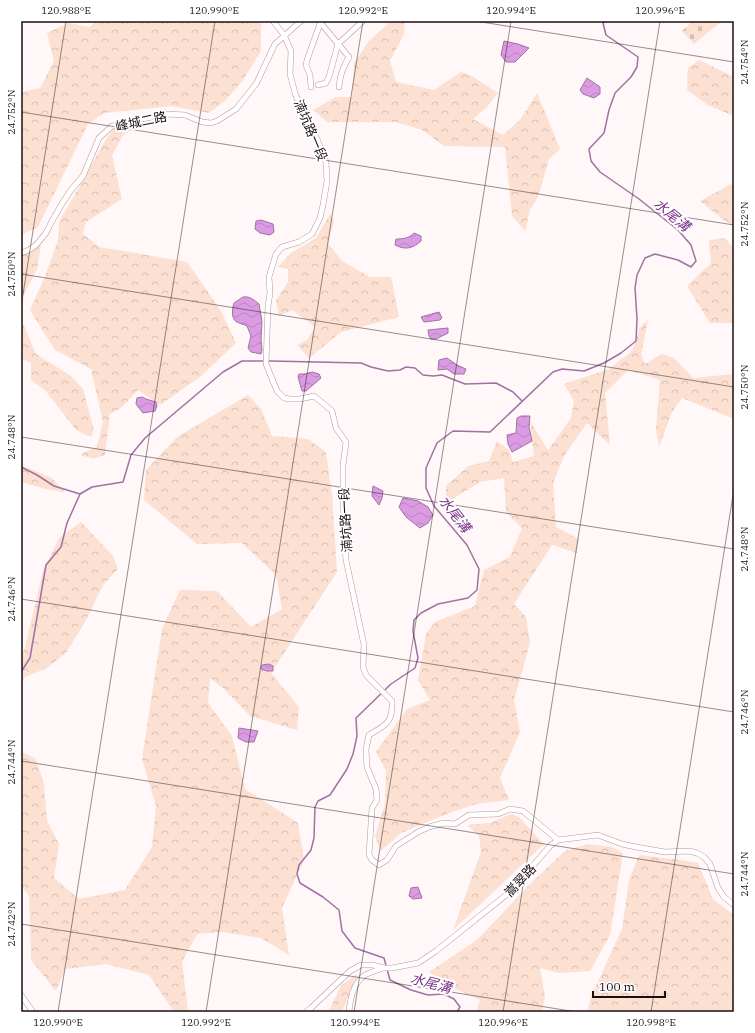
<svg xmlns="http://www.w3.org/2000/svg" width="755" height="1033" viewBox="0 0 755 1033" font-family="'IBM Plex Serif','Noto Sans TC',serif">
	<style>
		.forest { fill: url(#forest-crowns) }
		.cemetery { fill: url(#cemetery-stones) }
		.water { fill: url(#water-waves); stroke: #a171a4 }
		.lines { fill: none; stroke-linecap: round; stroke-linejoin: round }
		.stream { stroke: #a171a4; stroke-width: 1.5 }
		.street-casing { stroke: #b9959c; stroke-width: 6 }
		.street { stroke: #fff; stroke-width: 5 }
		.ticks { fill: none; stroke: #1b0e11; stroke-width: 1; stroke-opacity: 0.45 }
		.labels { text-anchor: middle; stroke-width: 4; stroke-linejoin: round; paint-order: stroke }
		.street-label { font-size: 13px; fill: #1b0e11; stroke: #fff }
		.water-label { font-size: 14px; font-style: italic; fill: #7c3186; stroke: #fff }
		.neatline { fill: none; stroke: #1b0e11; stroke-width: 1.5 }
		.ticks-label { font-size: 10px; text-anchor: middle; fill: #1b0e11 }
	</style>
	<defs>
		<pattern id="forest-crowns" width="20" height="18" patternUnits="userSpaceOnUse"><rect width="20" height="18" fill="#fce0d2"/><path d="M2 6a3 3 0 1 1 6 0M12 15a3 3 0 1 1 6 0" fill="none" stroke="#d7bfb3"/></pattern>
		<pattern id="cemetery-stones" width="16" height="16" patternUnits="userSpaceOnUse"><rect width="16" height="16" fill="#fce0d2"/><path d="M2 7V4a2 2 0 0 1 4 0v3zM10 15v-3a2 2 0 0 1 4 0v3z" fill="#d7bfb3"/></pattern>
		<pattern id="water-waves" width="16" height="10" patternUnits="userSpaceOnUse"><rect width="16" height="10" fill="#db9be3"/><path d="M0 5q4-4 8 0t8 0" fill="none" stroke="#bb84c2"/></pattern>
	</defs>
	<rect width="100%" height="100%" fill="#fff7f8"/>
	<!-- forest -->
	<g class="forest">
		<path d="M94 21H259L261 24V51L243 80 226 100 209 113 171 106 104 113 88 124 38 227 21 235V92L40 88 54 61 47 33 68 23 90 27 94 23Z"/>
		<path d="M388 21H405L404 34 390 61 396 82 434 90 461 72 472 76 498 93 487 107 473 119 503 135 520 120 537 93 560 149 549 159 538 197 530 210 525 231 512 216 505 147 444 146 422 130 396 122H327L313 110 336 97H352L354 63 369 41 388 24Z"/>
		<path d="M699 60 734 77V116L708 105 687 90 688 68Z"/>
		<path d="M146 121 123 135 112 156 122 199 86 222 83 234 99 247 124 251 187 262 221 311 236 343 200 377 160 405 138 390 120 409 110 414 105 455 93 459 81 455 85 452 97 447 103 422 91 369 55 350 30 310 44 279 58 240 59 222 105 141 115 126Z"/>
		<path d="M734 173V226L722 219 700 201 733 183Z"/>
		<path d="M330 214 334 221 328 243 342 261 370 277H391L399 317 341 332 309 358 297 345 307 340 315 327 292 310 279 316 276 300 288 282V269L278 267 291 253 316 238Z"/>
		<path d="M725 238 734 249V323H710L687 286 711 263 709 240Z"/>
		<path d="M41 245 37 269 21 300V253Z"/>
		<path d="M21 319 36 354 71 376 83 389 94 430 91 437 76 430 45 390 31 380V363L21 358Z"/>
		<path d="M648 320 641 355 645 364 662 354 674 358 693 378 734 374V419L682 398 672 412 659 447 656 429 660 380 628 370 605 393 610 445 587 423 564 456 553 483 556 527 579 539 577 553 552 545 514 604 526 617 530 643 514 700 520 732 500 778 509 800 476 804 444 815 401 833 381 851 375 836 385 804 386 771 376 752 407 709 430 700 418 680 426 634 435 622 475 606 484 570 510 557 522 528 506 512 504 478 480 482 446 503V486L468 466 489 461 497 441 509 450 513 462 534 456 530 421 548 450 571 418 574 401 564 384 609 369 632 351 640 327Z"/>
		<path d="M248 395 261 409 272 436 308 439 326 452 332 495 337 572 271 673 299 707 297 730 250 716 223 688 210 678 208 703 232 736 245 789 298 823 304 860 282 908 289 955 261 938 222 932 197 934 182 962 188 1012H174L149 975 106 964 65 969 56 991 31 960 29 896 21 886V751L36 759 44 784 47 821 59 844 54 878 79 899 125 890 152 847 156 806 142 759 162 629 180 590 217 591 251 627 282 609 276 575 242 543 197 544 144 500 146 470 177 437Z"/>
		<path d="M21 465 52 478 65 492 50 490 21 482Z"/>
		<path d="M81 522 113 556 118 569 103 585 85 622 66 653 47 668 25 677 21 684V658L25 647 43 571 59 538Z"/>
		<path d="M511 814 519 817 544 844 453 930 481 852 479 836 467 825 490 823Z"/>
		<path d="M588 844 612 847 623 853 610 935 590 971 559 973 540 968 545 996 542 1012H476L480 1000 449 986 429 972 477 940 533 881 565 851Z"/>
		<path d="M639 855 680 860 698 863 713 899 734 915V1012H587L591 997 622 929 629 880Z"/>
		<path d="M357 974 342 1012H327L331 1007 341 985Z"/>
	</g>
	<!-- cemetery -->
	<path class="cemetery" d="M693 21H722L694 44 682 31Z"/>
	<!-- water -->
	<g class="water">
		<path d="M504 41 518 44 529 48 515 62H506L501 55Z"/>
		<path d="M587 78 600 87V94L594 98 583 94 580 90Z"/>
		<path d="M261 220 273 224 274 232 270 235 260 233 255 229 256 221Z"/>
		<path d="M414 233 421 236V241C412 249 405 250 395 245L396 239C404 239 409 238 414 233Z"/>
		<path d="M243 297C250 296 254 300 259 304L262 321 261 339 262 350 261 354 251 352 248 348 251 336 247 326C244 324 240 324 237 322 231 319 232 309 234 303Z"/>
		<path d="M439 312 442 318 440 320 424 322 421 317Z"/>
		<path d="M448 328V333L436 339H431L429 336 428 330Z"/>
		<path d="M447 358 457 365 466 369 464 374H454L447 369 438 370 439 360Z"/>
		<path d="M312 372 319 374 321 378 306 391H302L298 377 299 374H305Z"/>
		<path d="M142 397 146 399 156 402 157 406 155 411 143 413 136 404 137 398Z"/>
		<path d="M521 416H530L529 427 532 441 512 452 508 444 507 435 516 433 517 418Z"/>
		<path d="M373 486 383 491 382 498 379 505 372 496Z"/>
		<path d="M403 498 418 501 428 507 433 515 428 523 420 528 406 517 399 507Z"/>
		<path d="M269 664 273 666V671H267L261 669 262 665Z"/>
		<path d="M239 728 258 731 254 742H246L238 738Z"/>
		<path d="M418 887 422 898 413 899 409 896 411 888Z"/>
	</g>
	<g class="lines">
		<!-- stream -->
		<g class="stream">
			<path d="M21 467 37 475 54 486 80 494"/>
			<path d="M21 672 30 658 46 565 61 547 67 523 80 494 92 487 123 482 131 455 145 438 223 372 242 361H271L361 363 371 367 388 371 400 370 406 367 415 368 423 375 433 376 442 375 465 384 496 383 513 392 522 401"/>
			<path d="M457 1012 460 1007 454 999 444 994 428 995 411 990 390 980 384 958 355 948 342 931 339 910 323 897 300 883 297 874 299 865 311 850 314 838 315 807 318 801 330 795 347 769 353 754 357 736 356 718 391 684 415 668 418 658 413 631 414 620 421 613 438 604 468 598 477 590 479 569 467 545 434 506 426 488V468L437 443 453 431 490 432 553 372 562 369 584 371 604 363 621 353 636 341 637 319 635 288 637 275 645 258 655 254 678 260 691 267 696 261 691 245 678 230 639 199 600 172 591 161 589 149 604 133 609 110 615 93 631 77 637 67 638 57 606 35 603 23 606 21"/>
		</g>
		<defs>
			<g id="street">
				<path d="M273 21 284 35 291 51 290 74 295 93 306 120 317 139 326 162 327 181 323 205 320 218 312 234 299 242 282 247 276 254 269 277 270 293 268 306 266 364 277 391 284 398 290 399H300L314 396 332 411 336 428 346 442 343 465V526L346 560 364 645 363 667 366 675 392 701C393 723 386 725 369 735L366 749 367 767 376 789 377 800 372 808 369 855 372 860 379 865 387 860 396 846 418 832 429 827 444 823 455 824 469 815 498 814 510 809 523 811 558 840"/>
				<path d="M319 21 349 57C343 68 340 74 339 87"/>
				<path d="M318 85 326 83 329 77 338 44 363 21"/>
				<path d="M311 87 310 75 306 65 307 60 321 21"/>
				<path d="M21 253 29 250 36 245 46 233 52 221 63 202 71 190 83 176 99 138 112 126 142 119 167 114 185 115 202 122 211 123 217 121 236 109 256 84 275 44 301 21"/>
				<path d="M21 995 33 1012"/>
				<path d="M306 1012 311 1008 350 971 361 965H373L384 968H392L418 963 436 951 511 891 550 846 558 840 598 835 622 844 636 847 665 852 689 851 697 853 704 857 710 864 718 888 724 897 734 905"/>
				<path d="M349 1012C350 999 353 983 365 975 371 972 377 970 383 968"/>
			</g>
		</defs>
		<!-- street casing -->
		<use href="#street" class="street-casing"/>
		<!-- street -->
		<use href="#street" class="street"/>
	</g>
	<!-- ticks -->
	<path class="ticks" d="M475 21 734 62M21 112 734 225M21 274 734 387M21 307 66 21M21 437 734 549M21 599 734 712M21 761 734 874M21 924 577 1012M58 1012 215 21M206 1012 363 21M354 1012 511 21M503 1012 660 21M651 1012 734 489"/>
	<g class="labels">
		<!-- street labels -->
		<g class="street-label">
			<text transform="translate(141 121) rotate(-12)" y="5">峰城二路</text>
			<text transform="translate(311 130) rotate(67)" y="5">湳坑路一段</text>
			<text transform="translate(345 520) rotate(-93)" y="5">湳坑路一段</text>
			<text transform="translate(520 880) rotate(-47)" y="5">嵩翠路</text>
		</g>
		<!-- water labels -->
		<g class="water-label">
			<text transform="translate(672 215) rotate(40)" y="5">水尾溝</text>
			<text transform="translate(455 514) rotate(52)" y="5">水尾溝</text>
			<text transform="translate(431 983) rotate(15)" y="5">水尾溝</text>
		</g>
	</g>
	<!-- border -->
	<rect width="755" height="1033" fill="none" stroke="#ffffff" stroke-width="44"/>
	<!-- scale -->
	<path d="M593 991v6h72v-6" fill="none" stroke="#1b0e11" stroke-width="2"/>
	<text x="599" y="991" font-size="12" fill="#1b0e11" stroke="#ffffff" stroke-width="3" paint-order="stroke">100 m</text>
	<rect x="22" y="22" width="711" height="989" class="neatline"/>
	<g class="ticks-label">
		<text x="66" y="14">120.988°E</text>
		<text x="214" y="14">120.990°E</text>
		<text x="363" y="14">120.992°E</text>
		<text x="511" y="14">120.994°E</text>
		<text x="660" y="14">120.996°E</text>
		<text transform="translate(744 62) rotate(-90)" y="4">24.754°N</text>
		<text transform="translate(11 112) rotate(-90)" y="4">24.752°N</text>
		<text transform="translate(744 224) rotate(-90)" y="4">24.752°N</text>
		<text transform="translate(11 274) rotate(-90)" y="4">24.750°N</text>
		<text transform="translate(744 387) rotate(-90)" y="4">24.750°N</text>
		<text transform="translate(11 437) rotate(-90)" y="4">24.748°N</text>
		<text transform="translate(744 549) rotate(-90)" y="4">24.748°N</text>
		<text transform="translate(11 599) rotate(-90)" y="4">24.746°N</text>
		<text transform="translate(744 712) rotate(-90)" y="4">24.746°N</text>
		<text transform="translate(11 762) rotate(-90)" y="4">24.744°N</text>
		<text transform="translate(744 874) rotate(-90)" y="4">24.744°N</text>
		<text transform="translate(11 924) rotate(-90)" y="4">24.742°N</text>
		<text x="58" y="1026">120.990°E</text>
		<text x="206" y="1026">120.992°E</text>
		<text x="355" y="1026">120.994°E</text>
		<text x="503" y="1026">120.996°E</text>
		<text x="651" y="1026">120.998°E</text>
	</g>
</svg>
